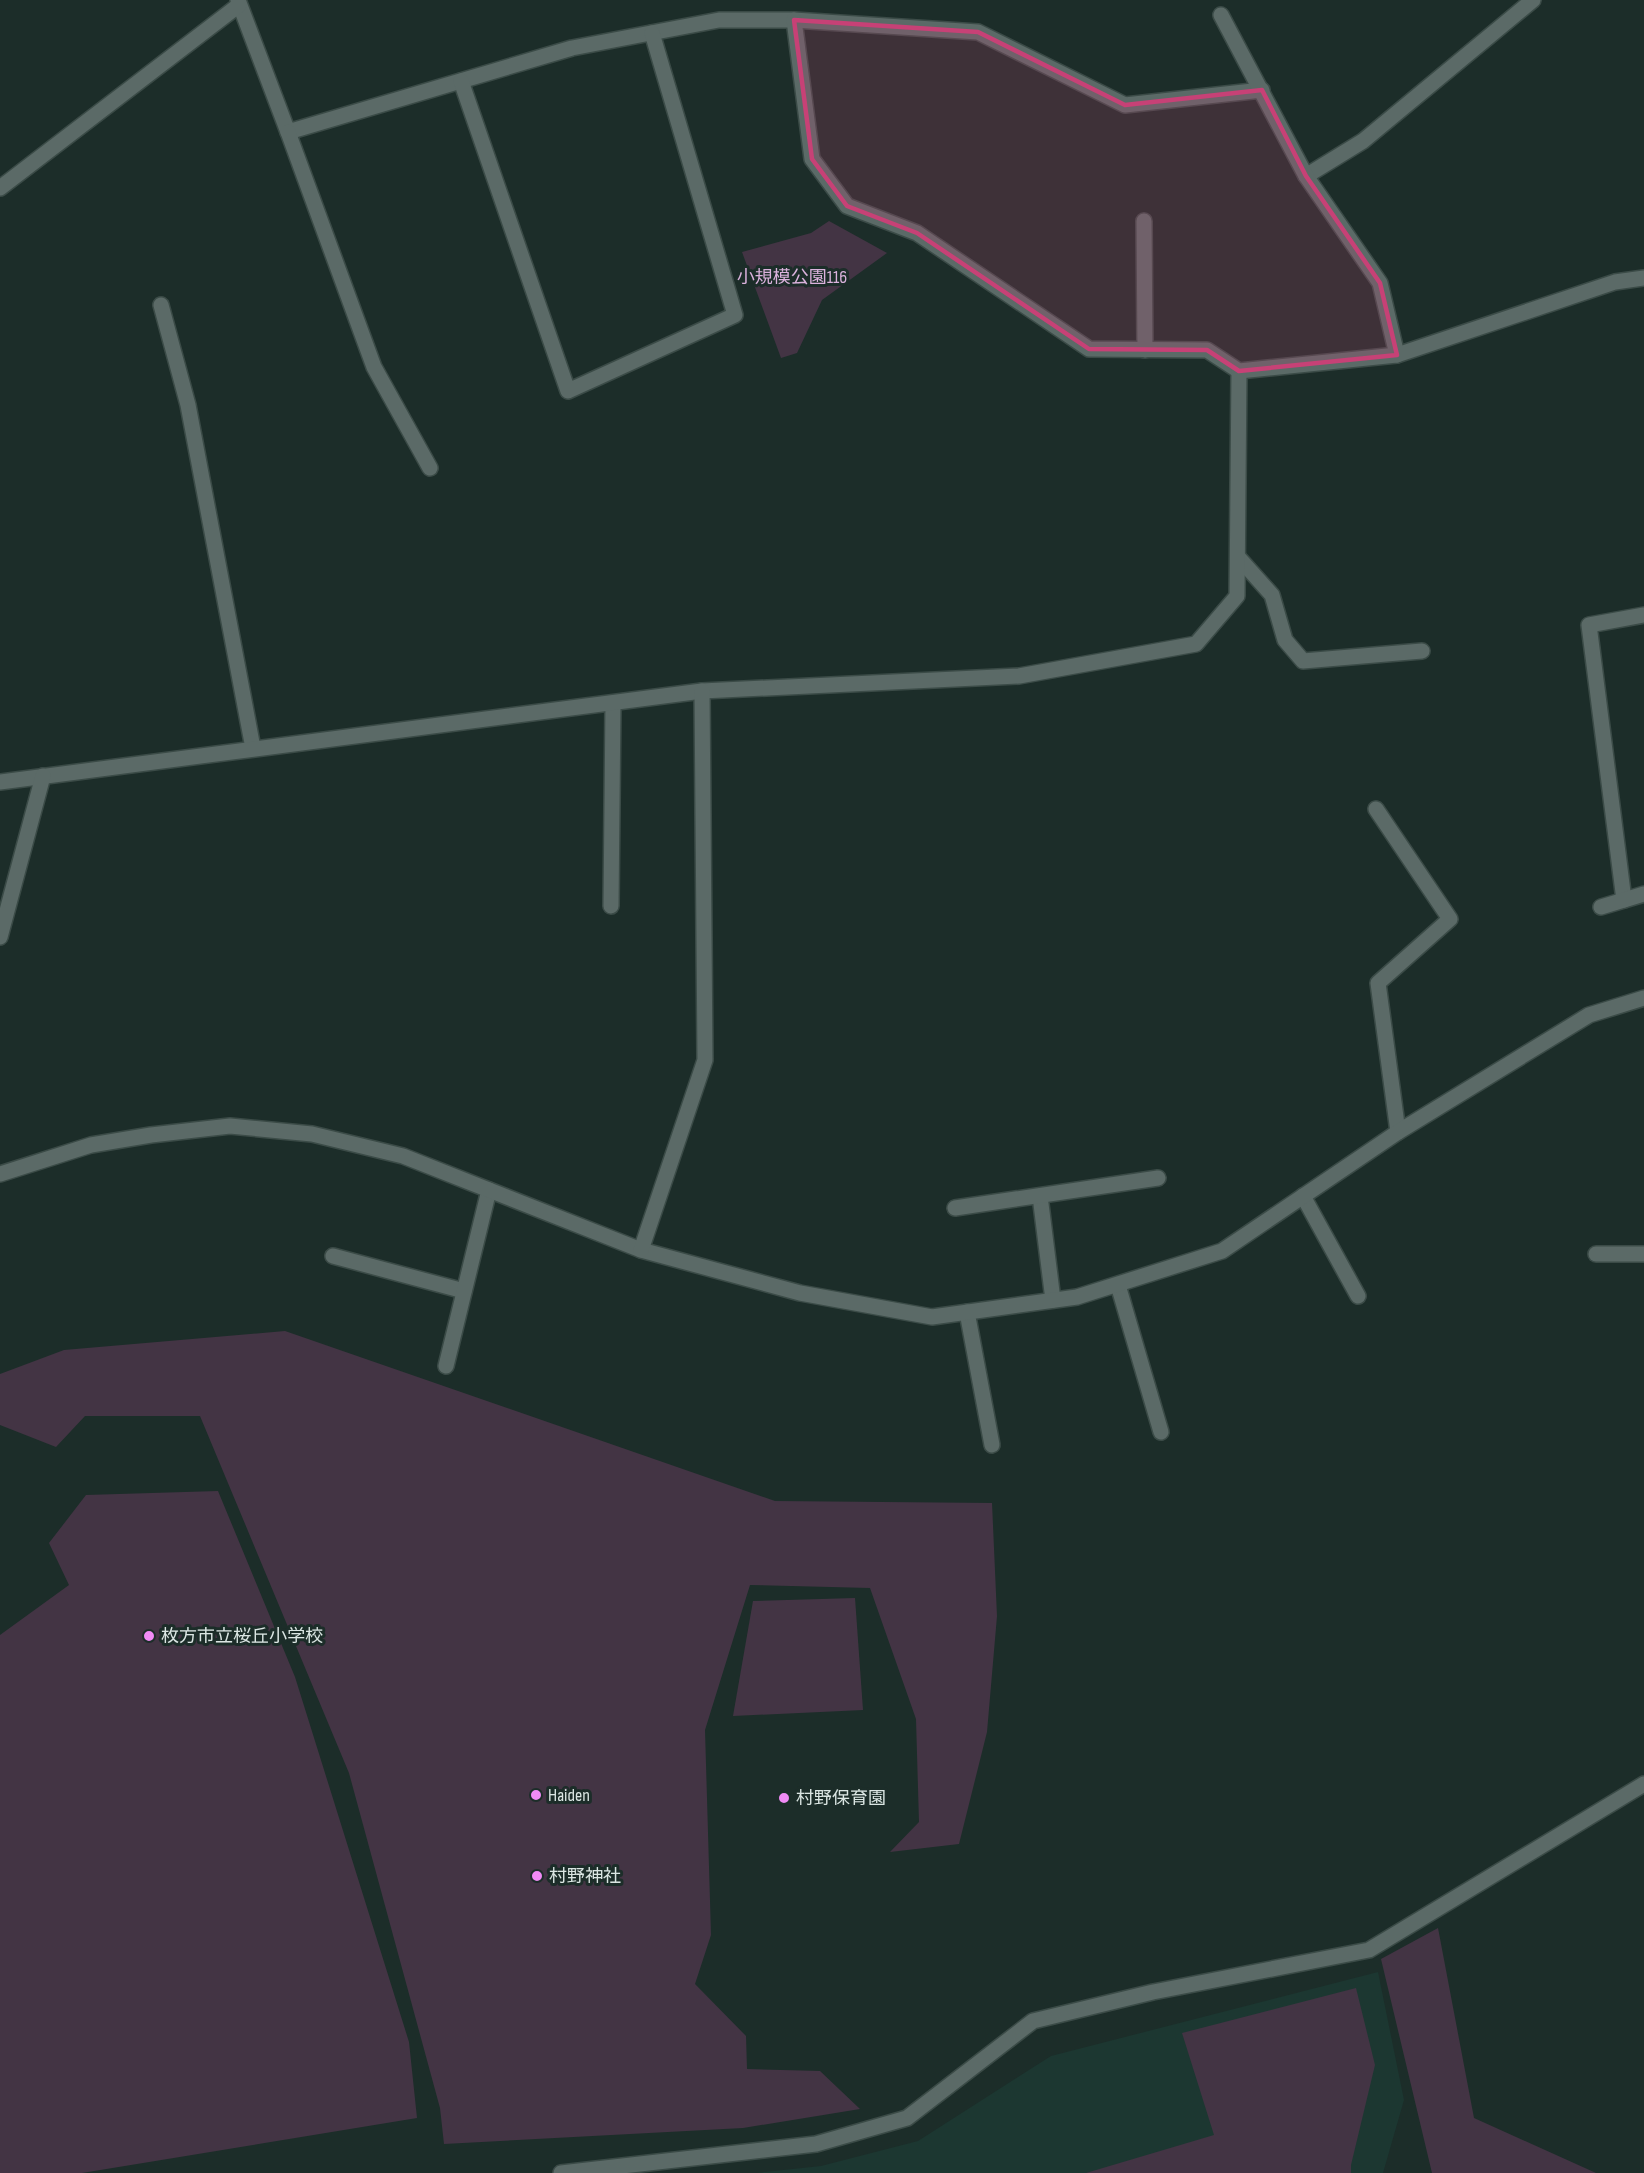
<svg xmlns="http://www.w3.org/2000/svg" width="1644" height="2173" viewBox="0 0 1644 2173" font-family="'Sofia Sans Condensed','Noto Sans JP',sans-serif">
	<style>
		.built { fill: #1c3731 }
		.green { fill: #433444 }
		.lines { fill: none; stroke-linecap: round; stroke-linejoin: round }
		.lane-casing { stroke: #3b4b47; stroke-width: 18 }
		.street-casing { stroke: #3b4b47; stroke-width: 18 }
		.lane { stroke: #5b6a67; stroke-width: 15 }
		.street { stroke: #5b6a67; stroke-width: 15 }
		.marked { fill: #c74176; fill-opacity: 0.2; stroke: #c74176; stroke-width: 4.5; stroke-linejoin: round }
		.poi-dot { fill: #f08bf5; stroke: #1c2d29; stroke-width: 2 }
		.labels { text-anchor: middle; stroke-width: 6; stroke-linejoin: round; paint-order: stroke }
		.park-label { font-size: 18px; fill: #dbb2dd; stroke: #1c2d29 }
		.poi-label { font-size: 18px; fill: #dbe6e3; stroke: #1c2d29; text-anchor: start }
	</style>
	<rect width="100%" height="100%" fill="#1c2d29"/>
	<!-- built -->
	<path class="built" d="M1378 1972 1404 2100 1383 2173H756L821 2166 918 2141 1051 2056Z"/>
	<!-- green -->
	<g class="green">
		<path d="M829 221 887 253 822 300 797 353 781 358 742 252 811 233Z"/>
		<path d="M285 1331 775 1501 992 1503 997 1616 987 1732 959 1844 890 1852 919 1822 916 1719 870 1588 750 1585 705 1730 711 1935 695 1984 746 2036 747 2069 820 2071 860 2109 743 2128 444 2144 440 2108 349 1773 200 1416H85L56 1447 0 1425V1374L64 1350Z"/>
		<path d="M218 1491 295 1677 409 2042 417 2118 82 2173H0V1635L69 1585 49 1543 86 1495Z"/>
		<path d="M855 1598 863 1710 733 1716 753 1601Z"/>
		<path d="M1438 1928 1474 2118 1596 2173H1432L1381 1959Z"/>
		<path d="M1356 1988 1375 2065 1351 2165V2173H1086L1214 2135 1182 2033Z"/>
	</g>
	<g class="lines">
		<defs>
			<g id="lane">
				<path d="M1306 176 1363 141 1533 0"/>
				<path d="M1144 221 1145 350"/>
				<path d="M161 305 188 405 253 748"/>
				<path d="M1238 557 1272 595 1285 640 1303 661 1422 651"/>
				<path d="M611 906 613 703"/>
				<path d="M1040 1196 1053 1300"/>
				<path d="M1303 1196 1358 1296"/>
				<path d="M955 1208 1158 1178"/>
				<path d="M333 1256 464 1291"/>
				<path d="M1118 1285 1161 1432"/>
				<path d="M967 1312 992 1445"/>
				<path d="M446 1366 489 1190"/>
			</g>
			<g id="street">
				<path d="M238 0 288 132 572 48 719 20H794L978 32 1125 105 1262 90"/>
				<path d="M1221 15 1306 176 1380 283 1397 355"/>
				<path d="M794 20 812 159 847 206 917 233 1089 349 1207 350 1239 371 1397 355 1615 282 1644 278"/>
				<path d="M461 81 568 391 735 315 652 33"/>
				<path d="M288 132 374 367 430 468"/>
				<path d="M0 188 239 5"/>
				<path d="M0 782 702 691 1019 676 1196 644 1237 596 1239 371"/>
				<path d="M1376 809 1450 919 1378 983 1398 1132"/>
				<path d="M1624 900 1589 625 1644 615"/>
				<path d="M1601 907 1644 894"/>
				<path d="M0 937 43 776"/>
				<path d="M0 1174 91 1145 151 1135 230 1126 312 1134 403 1156 641 1250 800 1293 932 1317 1077 1297 1222 1251 1398 1132 1589 1015 1644 998"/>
				<path d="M641 1250 705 1060 702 691"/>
				<path d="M1596 1254H1644"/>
				<path d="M561 2173 816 2144 907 2118 1033 2021 1153 1992 1369 1950 1644 1784"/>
			</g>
		</defs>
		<!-- lane casing -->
		<use href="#lane" class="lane-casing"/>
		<!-- street casing -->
		<use href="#street" class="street-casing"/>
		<!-- lane -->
		<use href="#lane" class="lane"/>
		<!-- street -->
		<use href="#street" class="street"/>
	</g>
	<!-- marked area -->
	<path class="marked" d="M794 20 978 32 1125 105 1262 90 1306 176 1380 283 1397 355 1239 371 1207 350 1089 349 917 233 847 206 812 159Z"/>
	<!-- markers -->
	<g class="poi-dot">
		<circle cx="149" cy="1636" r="6"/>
		<circle cx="536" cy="1795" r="6"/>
		<circle cx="784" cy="1798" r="6"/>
		<circle cx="537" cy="1876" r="6"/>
	</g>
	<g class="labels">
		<!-- park labels -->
		<g class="park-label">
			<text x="792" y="283">小規模公園116</text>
		</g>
		<!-- poi labels -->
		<g class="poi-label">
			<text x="161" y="1642">枚方市立桜丘小学校</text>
			<text x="548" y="1801">Haiden</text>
			<text x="796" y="1804">村野保育園</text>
			<text x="549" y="1882">村野神社</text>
		</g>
	</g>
</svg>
